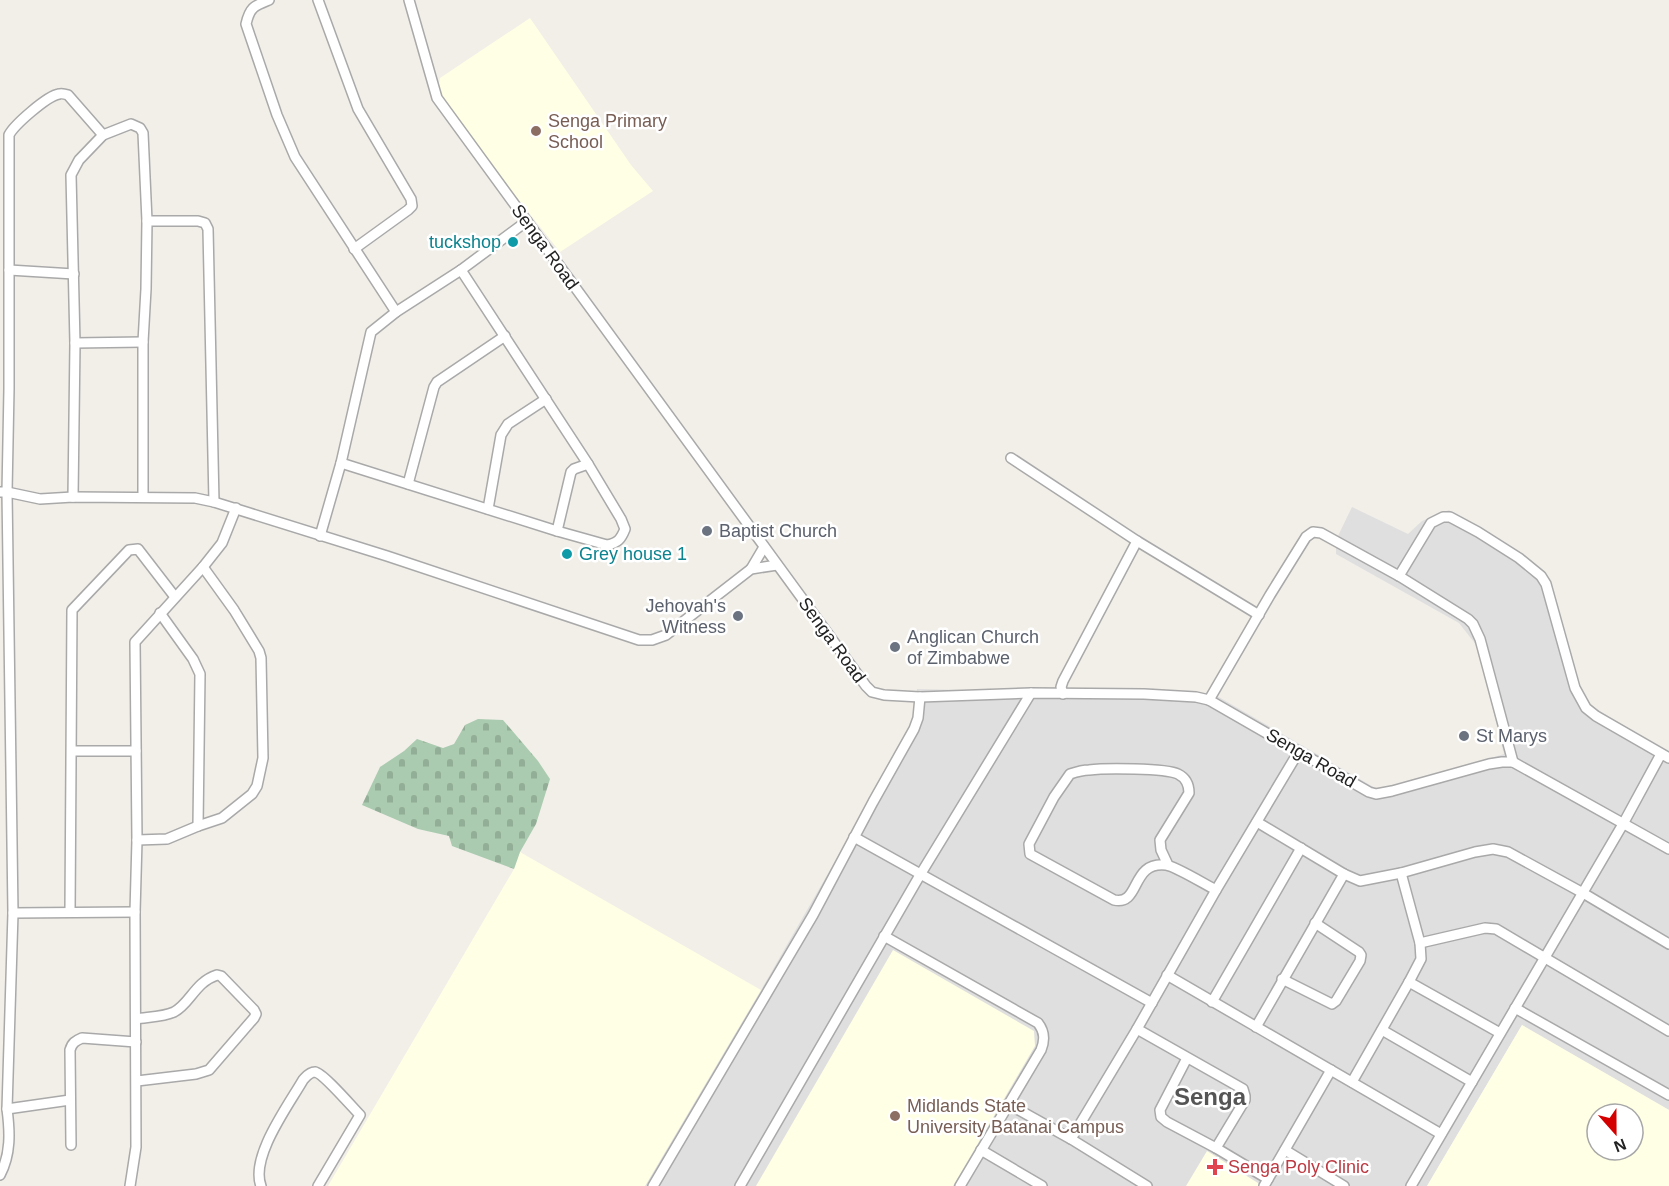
<svg xmlns="http://www.w3.org/2000/svg" width="1669" height="1186" viewBox="0 0 1669 1186" font-family="Helvetica,sans-serif">
	<style>
		.residential { fill: #e0dfdf }
		.education { fill: #ffffe5; fill-rule: evenodd }
		.cemetery { fill: url(#cemetery-stones) }
		.lines { fill: none; stroke-linecap: round; stroke-linejoin: round }
		.minor-casing { stroke: #a9a9a9; stroke-width: 12 }
		.minor { stroke: #fff; stroke-width: 9 }
		.education-dot { fill: #8d6e63; stroke: #fff; stroke-width: 2 }
		.culture-dot { fill: #0f9aa8; stroke: #fff; stroke-width: 2 }
		.worship-dot { fill: #6b7280; stroke: #fff; stroke-width: 2 }
		.health-dot { fill: #e0444e; stroke: #fff; stroke-width: 2 }
		.labels { text-anchor: middle; stroke-width: 5; stroke-linejoin: round; paint-order: stroke }
		.education-label { font-size: 18px; fill: #785e54; stroke: #fff; text-anchor: start }
		.culture-label { font-size: 18px; fill: #0d838f; stroke: #fff; text-anchor: end }
		.street-label { font-size: 18px; fill: #222; stroke: #fff }
		.worship-label { font-size: 18px; fill: #5b616d; stroke: #fff; text-anchor: start }
		.health-label { font-size: 18px; fill: #be3a42; stroke: #fff; text-anchor: start }
		.district-label { font-size: 24px; font-weight: bold; fill: #555; stroke: #fff }
	</style>
	<defs>
		<pattern id="cemetery-stones" width="16" height="16" patternUnits="userSpaceOnUse" patternTransform="scale(1.5)"><rect width="16" height="16" fill="#aacbaf"/><path d="M2 7V4a2 2 0 0 1 4 0v3zM10 15v-3a2 2 0 0 1 4 0v3z" fill="#92ae96"/></pattern>
	</defs>
	<rect width="100%" height="100%" fill="#f2efe9"/>
	<!-- residential -->
	<path class="residential" d="M1352 507 1408 534 1422 521 1449 510 1551 582 1580 688 1590 705 1669 753V1110L1522 1025 1427 1186H645L761 990 914 724 917 689 1217 696 1382 792 1504 754 1477 646 1459 623 1336 554V540Z"/>
	<!-- education -->
	<g class="education">
		<path d="M530 18 631 165 653 191 560 252 437 97 440 78Z"/>
		<path d="M520 852 761 990 645 1186H328L514 869Z"/>
		<path d="M893 950 1034 1031 1035 1046 953 1186H756Z"/>
		<path d="M1522 1025 1669 1110V1186H1427ZM1597 1114H1633V1150H1597Z"/>
		<path d="M1207 1151 1258 1183 1259 1186H1186Z"/>
	</g>
	<!-- cemetery -->
	<path class="cemetery" d="M478 719 503 720 538 761 550 779 536 824 520 852 514 869 452 846 449 836 418 829 362 805 380 767 404 751 417 739 443 748 454 744 465 725Z"/>
	<g class="lines">
		<defs>
			<g id="minor">
				<path d="M269 0C254 6 250 7 246 24L277 115 295 157 396 312"/>
				<path d="M318 0 358 109 411 199 412 206 408 210 354 249"/>
				<path d="M409 0 437 98 866 686 872 692 884 695 920 697 1031 693 1144 694 1196 697 1209 700 1369 792 1376 794 1392 791 1489 764 1502 762H1513L1669 849"/>
				<path d="M147 221H198L205 223 208 229 214 502"/>
				<path d="M9 270 74 274"/>
				<path d="M75 343 143 342"/>
				<path d="M1011 458 1137 541 1259 615"/>
				<path d="M341 463 557 531 607 545C618 543 621 539 625 529L621 519 588 464 461 270"/>
				<path d="M408 484 434 387 437 382 505 336"/>
				<path d="M0 492H7L40 499 73 497 195 498 214 502 387 556 639 640H652L666 635 751 569 777 565"/>
				<path d="M73 497 75 343 71 175 79 160 103 135 131 124 140 128 143 133 147 221 146 289 143 342V497"/>
				<path d="M488 509 501 435 508 424 546 399"/>
				<path d="M557 531 571 472 574 469 588 464"/>
				<path d="M320 536 341 463 371 332 396 312 461 270 527 221"/>
				<path d="M751 569 764 547"/>
				<path d="M1399 576 1431 523 1443 517H1450L1478 532 1519 558 1541 576 1546 584 1575 688 1586 708 1596 716 1669 758"/>
				<path d="M160 613 193 659 200 674 198 826"/>
				<path d="M1063 694 1061 687 1063 681 1137 541"/>
				<path d="M1209 700 1270 595 1306 537 1313 532 1321 533 1399 576 1468 619 1473 624 1480 639 1513 762"/>
				<path d="M72 751H136"/>
				<path d="M1257 822 1344 874 1360 881 1401 873 1475 852 1493 849 1508 852 1583 893 1669 944"/>
				<path d="M854 837 1152 1003"/>
				<path d="M137 840 167 839 198 826 222 818 252 794 257 786 263 758 261 658 259 651 234 610 203 567"/>
				<path d="M1168 865 1161 850 1160 840 1189 793C1189 785 1186 778 1178 774 1166 768 1104 768 1089 770 1082 770 1076 772 1070 774L1054 797 1029 844 1030 854 1114 900C1141 906 1130 861 1166 865 1175 866 1206 885 1216 890"/>
				<path d="M70 912 72 610 129 550 138 549 175 597"/>
				<path d="M13 913 135 912"/>
				<path d="M884 936 1038 1023C1045 1032 1045 1040 1041 1050L960 1186"/>
				<path d="M1420 943 1485 928 1496 929 1669 1031"/>
				<path d="M1167 975 1441 1134"/>
				<path d="M1282 979 1332 1004 1336 1001 1360 961 1361 955 1359 952 1315 923"/>
				<path d="M1409 982 1500 1033"/>
				<path d="M1212 1002 1301 848"/>
				<path d="M1515 1008 1669 1095"/>
				<path d="M136 1019C148 1017 163 1017 174 1012 190 1004 195 982 217 975L221 976 254 1010 256 1014 254 1018 209 1070 196 1074 137 1081"/>
				<path d="M1256 1027 1344 874"/>
				<path d="M1137 1029 1243 1089 1245 1096V1100L1216 1148"/>
				<path d="M1382 1030 1472 1082"/>
				<path d="M1187 1058 1160 1110 1161 1117 1167 1122 1216 1148 1268 1179"/>
				<path d="M1352 1082 1409 982 1421 959 1420 943 1401 873"/>
				<path d="M1008 1104 1071 1139 1147 1186"/>
				<path d="M7 1109 70 1100"/>
				<path d="M1071 1139 1137 1029 1216 890 1299 751"/>
				<path d="M71 1145 70 1050C72 1043 75 1041 82 1038L136 1042"/>
				<path d="M981 1150 1042 1186"/>
				<path d="M1285 1150 1344 1186"/>
				<path d="M0 1175C11 1154 10 1132 7 1109L13 913 7 492 9 389V135C14 125 47 96 59 94 62 93 65 94 68 95L103 135"/>
				<path d="M130 1186 136 1147 135 912 137 840 135 642 203 567 222 543 236 508"/>
				<path d="M261 1186C250 1157 288 1106 303 1080 306 1077 309 1072 315 1072 323 1073 353 1108 360 1115L318 1186"/>
				<path d="M653 1186 813 915 873 802 914 729 918 718 920 697"/>
				<path d="M740 1186 920 875 1031 693"/>
				<path d="M1264 1186 1331 1070"/>
				<path d="M1411 1186 1623 824 1661 754"/>
			</g>
		</defs>
		<!-- minor casing -->
		<use href="#minor" class="minor-casing"/>
		<!-- minor -->
		<use href="#minor" class="minor"/>
	</g>
	<!-- markers -->
	<g class="education-dot">
		<circle cx="536" cy="131" r="6"/>
		<circle cx="895" cy="1116" r="6"/>
	</g>
	<g class="culture-dot">
		<circle cx="513" cy="242" r="6"/>
		<circle cx="567" cy="554" r="6"/>
	</g>
	<g class="worship-dot">
		<circle cx="707" cy="531" r="6"/>
		<circle cx="738" cy="616" r="6"/>
		<circle cx="895" cy="647" r="6"/>
		<circle cx="1464" cy="736" r="6"/>
	</g>
	<path class="health-dot" d="M1212 1158h6v6h6v6h-6v6h-6v-6h-6v-6h6z"/>
	<g class="labels">
		<!-- education labels -->
		<g class="education-label">
			<text x="548" y="127">Senga Primary<tspan x="548" dy="21">School</tspan></text>
			<text x="907" y="1112">Midlands State<tspan x="907" dy="21">University Batanai Campus</tspan></text>
		</g>
		<!-- culture labels -->
		<g class="culture-label">
			<text x="501" y="248">tuckshop</text>
			<text x="579" y="560" text-anchor="start">Grey house 1</text>
		</g>
		<!-- street labels -->
		<g class="street-label">
			<text transform="translate(545 247) rotate(54)" y="6">Senga Road</text>
			<text transform="translate(832 640) rotate(54)" y="6">Senga Road</text>
			<text transform="translate(1311 758) rotate(30)" y="6">Senga Road</text>
		</g>
		<!-- worship labels -->
		<g class="worship-label">
			<text x="719" y="537">Baptist Church</text>
			<text x="726" y="612" text-anchor="end">Jehovah's<tspan x="726" dy="21">Witness</tspan></text>
			<text x="907" y="643">Anglican Church<tspan x="907" dy="21">of Zimbabwe</tspan></text>
			<text x="1476" y="742">St Marys</text>
		</g>
		<!-- health labels -->
		<g class="health-label">
			<text x="1228" y="1173">Senga Poly Clinic</text>
		</g>
		<!-- district labels -->
		<g class="district-label">
			<text x="1210" y="1105">Senga</text>
		</g>
	</g>
	<!-- north arrow -->
	<g transform="translate(1615 1132) rotate(159)"><circle r="28" fill="#ffffff" stroke="#a7a7a7" stroke-width="1.5"/>
	<path d="M0-4.5L10 22L0 15L-10 22Z" fill="#d40000"/>
	<text y="-9" font-size="16" font-weight="bold" text-anchor="middle" fill="#222222">N</text>
	</g>
</svg>
